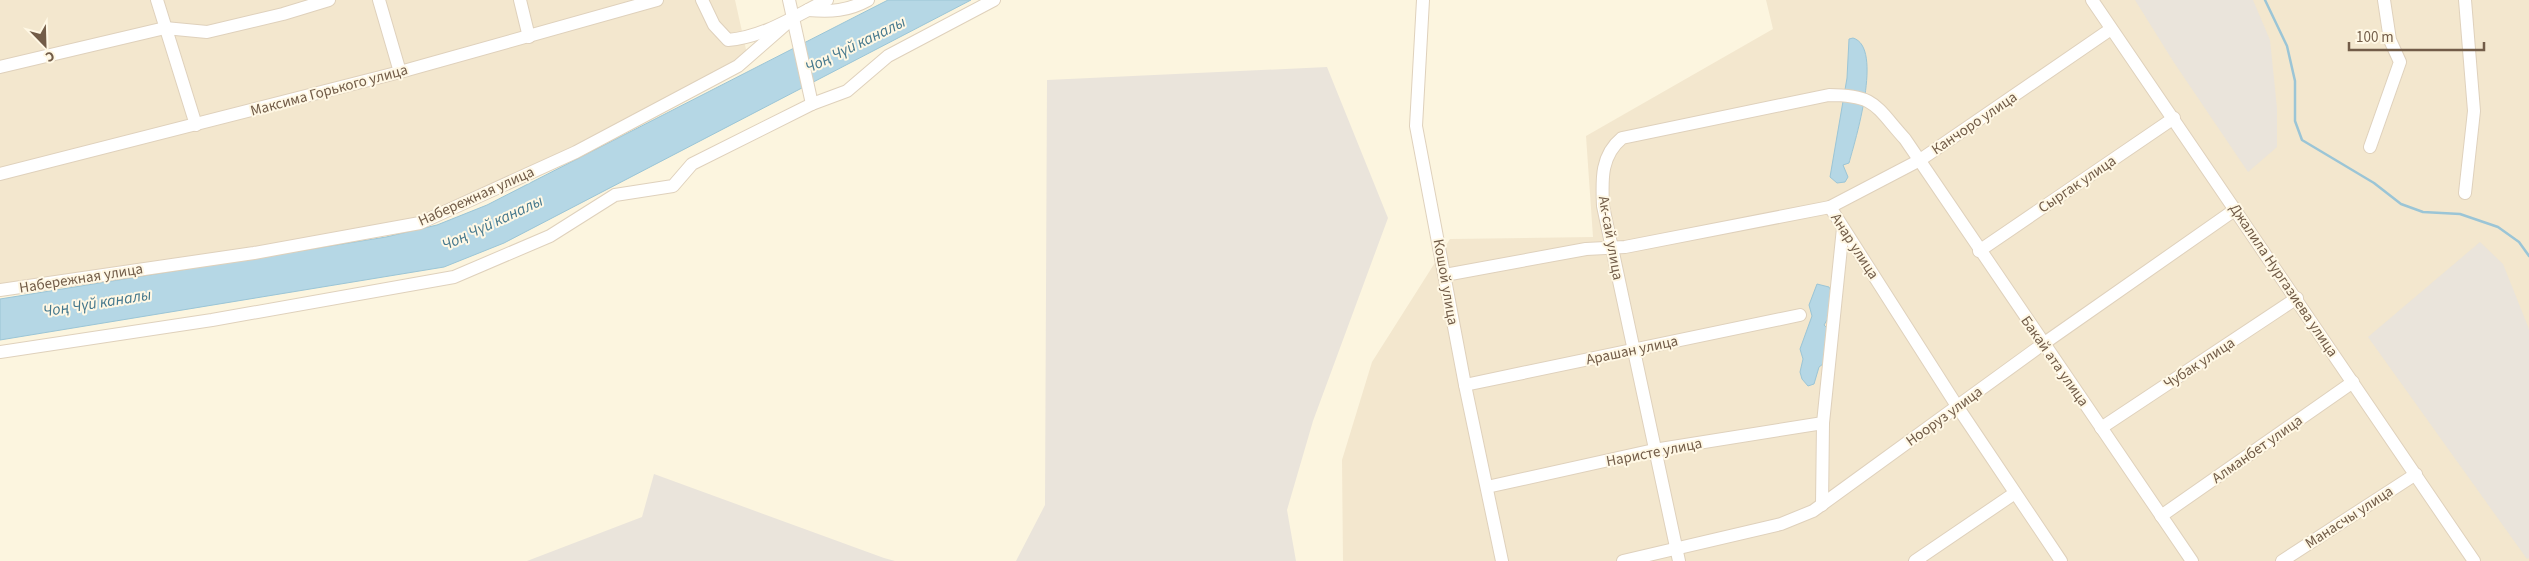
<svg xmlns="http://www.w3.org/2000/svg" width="2529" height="561" viewBox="0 0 2529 561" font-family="'Source Sans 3',sans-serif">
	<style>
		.residential { fill: #f3e7ce }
		.industrial { fill: #eae4db }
		.water { fill: #b5d7e5; stroke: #9bc5d6 }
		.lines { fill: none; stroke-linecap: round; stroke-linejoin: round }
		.stream { stroke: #9bc5d6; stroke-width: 2.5 }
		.minor-casing { stroke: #dfd1bc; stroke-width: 14 }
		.minor { stroke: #fff; stroke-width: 12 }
		.labels { text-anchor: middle; stroke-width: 4; stroke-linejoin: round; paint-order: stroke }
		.street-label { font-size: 15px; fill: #725c48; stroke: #fff8e5 }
		.water-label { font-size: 16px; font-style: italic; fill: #44778c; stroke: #fff8e5 }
	</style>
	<rect width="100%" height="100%" fill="#fcf5df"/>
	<!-- residential -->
	<g class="residential">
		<path d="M0 0H735L749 63 423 227 0 295Z"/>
		<path d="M1766 0H2529V561H1343L1342 460 1372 362 1450 239 1593 237 1586 136 1773 29Z"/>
	</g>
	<!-- industrial -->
	<g class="industrial">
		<path d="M2135 0H2253L2270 40 2277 108V147L2248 172 2173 61Z"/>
		<path d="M1327 67 1388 218 1313 421 1287 510 1296 561H1016L1045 505 1047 80Z"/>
		<path d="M2480 242 2503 264 2529 329V558L2527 559 2368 337Z"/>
		<path d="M654 474 884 558 895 561H527L642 517Z"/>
	</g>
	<!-- water -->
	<g class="water">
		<path d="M888 0H971L504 243 444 267 0 340V299L386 237 437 225 487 205Z"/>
		<path d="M1853 38C1884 47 1855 141 1849 163L1843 165 1848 177 1845 182 1837 183 1830 177 1847 78 1849 39Z"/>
		<path d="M1817 284 1829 287 1834 297 1831 321 1827 320 1824 325 1830 331 1827 361 1819 367 1814 384 1808 386 1802 379 1800 372 1803 359 1800 349 1812 316 1809 305Z"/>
	</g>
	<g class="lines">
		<!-- stream -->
		<path class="stream" d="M2265 0 2287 46 2295 81V121L2302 140 2374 183 2401 204 2423 212 2460 214 2498 227 2519 242 2529 256"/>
		<defs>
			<g id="minor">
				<path d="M157 0 196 125"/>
				<path d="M379 0 400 72"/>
				<path d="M520 0 529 37"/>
				<path d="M702 0 714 25 728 40C764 37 795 16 827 0"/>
				<path d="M789 0 812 104"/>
				<path d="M1423 0 1416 126 1465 385 1502 561"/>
				<path d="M2092 0 2474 561"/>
				<path d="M2465 0 2474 111 2465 193"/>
				<path d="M808 10C831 12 848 11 868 0"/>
				<path d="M0 67 165 28 207 32 283 14 329 0"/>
				<path d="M2370 147 2400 62 2390 40 2384 0"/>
				<path d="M0 174 400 72 657 0"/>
				<path d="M1830 207 1957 406 2061 561"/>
				<path d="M1979 251 2174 118"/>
				<path d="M1445 275 1586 249 1625 247 1830 207 1920 160 2111 29"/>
				<path d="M0 290 254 253 420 223 576 152 738 66 794 17"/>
				<path d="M0 352 212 320 454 277 550 236 615 195 673 186 692 164 812 104 847 91 888 56 994 0"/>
				<path d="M1465 385 1800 315"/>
				<path d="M2101 428 2297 298"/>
				<path d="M1487 487 1654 450 1823 423"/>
				<path d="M1822 505 1823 423 1843 228"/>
				<path d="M2161 516 2353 382"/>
				<path d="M1623 561 1781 524 1813 511 2043 344 2236 209"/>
				<path d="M1679 561 1603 206C1602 181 1600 156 1622 138L1829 95C1876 95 1875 106 1905 139L2192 561"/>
				<path d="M1915 561 2015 493"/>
				<path d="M2282 561 2416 474"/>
			</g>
		</defs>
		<!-- minor casing -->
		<use href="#minor" class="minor-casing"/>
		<!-- minor -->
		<use href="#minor" class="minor"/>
	</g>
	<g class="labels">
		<!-- street labels -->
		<g class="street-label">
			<text transform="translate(329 90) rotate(-15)" y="5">Максима Горького улица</text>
			<text transform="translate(1974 123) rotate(-34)" y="5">Канчоро улица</text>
			<text transform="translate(2077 184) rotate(-34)" y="5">Сыргак улица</text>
			<text transform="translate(476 196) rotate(-24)" y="5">Набережная улица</text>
			<text transform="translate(1611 238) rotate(80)" y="5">Ак-сай улица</text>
			<text transform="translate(1855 246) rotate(57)" y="5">Анар улица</text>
			<text transform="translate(81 278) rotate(-9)" y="5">Набережная улица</text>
			<text transform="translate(2284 280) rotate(56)" y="5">Джалила Нургазиева улица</text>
			<text transform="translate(1446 282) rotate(80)" y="5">Кошой улица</text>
			<text transform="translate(1632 350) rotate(-12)" y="5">Арашан улица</text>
			<text transform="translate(2055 361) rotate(55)" y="5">Бакай ата улица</text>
			<text transform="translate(2199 363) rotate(-33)" y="5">Чубак улица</text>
			<text transform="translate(1944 416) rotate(-36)" y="5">Нооруз улица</text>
			<text transform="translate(2257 449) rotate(-35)" y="5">Алманбет улица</text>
			<text transform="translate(1654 452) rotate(-11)" y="5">Наристе улица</text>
			<text transform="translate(2349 517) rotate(-33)" y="5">Манасчы улица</text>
		</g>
		<!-- water labels -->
		<g class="water-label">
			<text transform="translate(855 44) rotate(-26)" y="6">Чоң Чүй каналы</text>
			<text transform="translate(492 222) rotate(-25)" y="6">Чоң Чүй каналы</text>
			<text transform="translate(97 302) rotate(-9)" y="6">Чоң Чүй каналы</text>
		</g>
	</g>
	<!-- north arrow -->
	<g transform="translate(45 45) rotate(157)" stroke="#fff8e5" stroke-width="4" paint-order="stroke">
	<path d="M0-4L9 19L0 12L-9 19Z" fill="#725c48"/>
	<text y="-8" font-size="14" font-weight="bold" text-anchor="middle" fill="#725c48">С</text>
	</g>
	<!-- scale -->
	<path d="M2349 42v8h135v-8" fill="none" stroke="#725c48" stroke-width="2.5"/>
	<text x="2356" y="42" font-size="15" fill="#725c48" stroke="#fff8e5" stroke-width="4" paint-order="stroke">100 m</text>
</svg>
